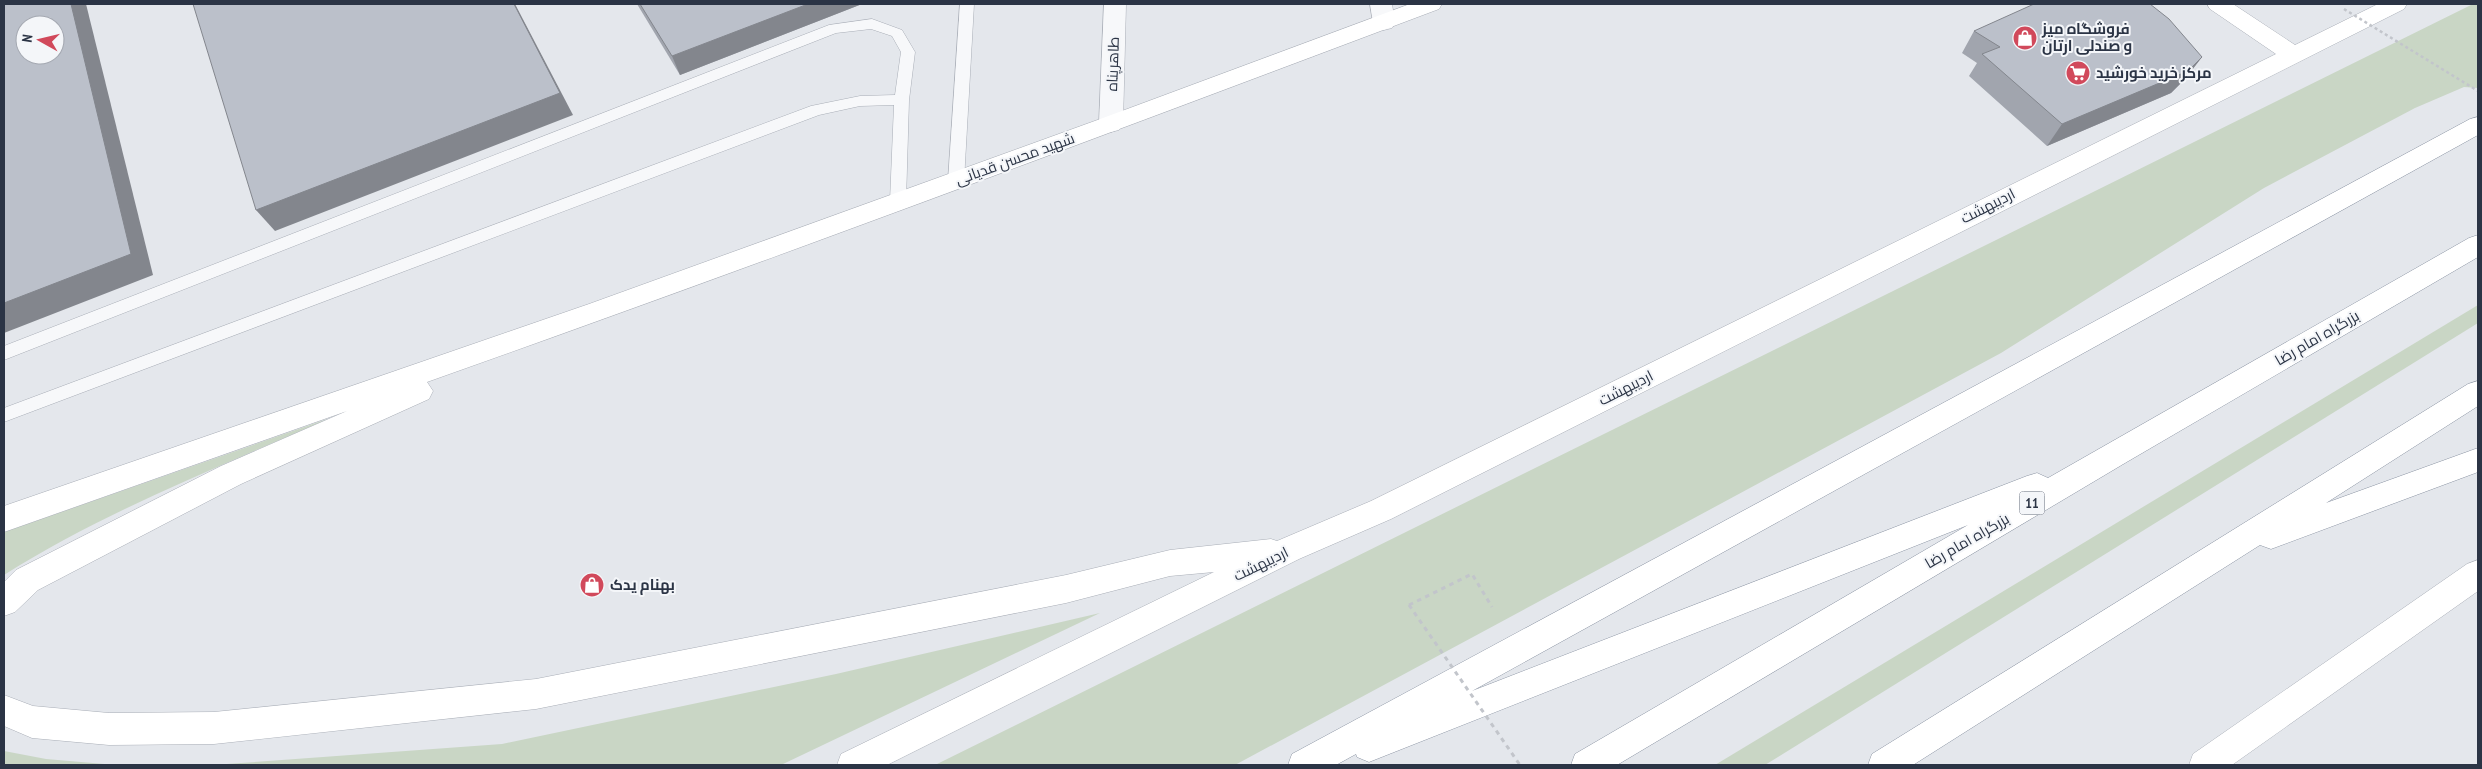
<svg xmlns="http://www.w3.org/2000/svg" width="2482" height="769" viewBox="0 0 2482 769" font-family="'PT Sans Narrow',Cairo,sans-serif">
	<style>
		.green { fill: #c9d6c5 }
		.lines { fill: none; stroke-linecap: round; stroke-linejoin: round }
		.lane-casing { stroke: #a9aeb7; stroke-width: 1 }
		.street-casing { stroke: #a9aeb7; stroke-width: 1 }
		.secondary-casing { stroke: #a9aeb7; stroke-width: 1 }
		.highway-casing { stroke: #8b94a3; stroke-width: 1 }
		.path { stroke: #c2c5cb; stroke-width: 3; stroke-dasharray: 4.5 4.5; stroke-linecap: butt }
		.lane { fill: #f7f8fa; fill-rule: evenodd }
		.street { fill: #f7f8fa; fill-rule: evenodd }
		.secondary { fill: #fff; fill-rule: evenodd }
		.highway { fill: #fff; fill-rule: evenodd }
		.path-bridge-far1 { stroke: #c2c5cb; stroke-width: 2.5; stroke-dasharray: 3 3; stroke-linecap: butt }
		.path-bridge { stroke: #c2c5cb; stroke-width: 3; stroke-dasharray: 4.5 4.5; stroke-linecap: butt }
		.wall { fill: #a1a5ae }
		.shaded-wall { fill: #83868d }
		.building { fill: #bbc0ca; stroke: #83868d; fill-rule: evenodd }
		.labels { text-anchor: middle; stroke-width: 4; stroke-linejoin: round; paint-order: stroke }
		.shield { fill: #f4f6f9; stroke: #676e7b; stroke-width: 1 }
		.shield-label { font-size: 14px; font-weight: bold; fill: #2b3445 }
		.poi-label { font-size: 15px; font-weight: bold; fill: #2b3445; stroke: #f4f6f9; text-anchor: start }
		.street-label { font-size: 15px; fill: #2b3445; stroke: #f4f6f9 }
	</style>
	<rect width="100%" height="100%" fill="#e4e7ec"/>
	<!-- green -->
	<g class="green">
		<path d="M2473 4H2478V88L2464 87 2415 108 2264 188 2001 353 1235 765H935Z"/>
		<path d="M2478 305V323L1765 765H1715Z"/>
		<path d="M330 418C220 467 105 511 4 575V532Z"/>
		<path d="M1100 613 781 765H213L502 744 836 674Z"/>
		<path d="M4 751 46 759 116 765H4Z"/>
	</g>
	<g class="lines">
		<defs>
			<g id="lane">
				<path d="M960 4H974L964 181 962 185H950L948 181Z"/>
				<path d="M872 19 902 30 915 52 909 100 906 201 904 205H892L890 201 894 105 860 106 819 115 4 422V408L811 106 860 96 895 95 901 52 892 36 871 29 836 33 4 360V346L829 25Z"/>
			</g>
			<g id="street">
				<path d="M1104 4H1126L1123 124 1119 130 1111 132 1103 130 1099 124Z"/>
				<path d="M1370 4H1392L1395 23 1392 28 1384 30 1376 28 1373 23Z"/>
			</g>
			<g id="secondary">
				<path d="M1410 4H1442L1439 9C1102 136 766 262 427 382L433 391 429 399 241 484 38 590 15 612 4 616V582L16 570 221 466 347 411 4 532V506L589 304 1103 118Z"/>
				<path d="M2207 4H2233L2295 45 2378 4H2407L2404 9 1391 519 1299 559 887 765H837L841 754 1214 572 1170 576 1066 603 536 709 214 744 109 745 32 738 4 726V695L33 706 109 713 214 712 536 679 1066 575 1170 550 1271 539 1277 541 1371 501 2276 54 2210 9Z"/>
				<path d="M2478 560V591L2232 765H2189L2193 754 2467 564Z"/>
			</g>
			<g id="highway">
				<path d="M2478 117V135L1472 691 2027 476 2037 473 2048 478 2469 238 2478 235V257L2125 463 1617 765H1571L1575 754 1968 525 1369 762 1357 757 1356 754 1336 765H1288L1292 754 2470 119Z"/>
				<path d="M2478 381V406L2326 503 2478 448V472L2271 549 2260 545 1913 765H1868L1872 754 2468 384Z"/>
			</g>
		</defs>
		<!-- lane casing -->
		<use href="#lane" class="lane-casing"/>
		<!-- street casing -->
		<use href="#street" class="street-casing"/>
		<!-- secondary casing -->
		<use href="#secondary" class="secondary-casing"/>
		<!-- highway casing -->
		<use href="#highway" class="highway-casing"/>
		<!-- path -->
		<path class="path" d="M1409 605 1472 574 1492 607"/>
		<!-- lane -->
		<use href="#lane" class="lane"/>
		<!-- street -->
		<use href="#street" class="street"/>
		<!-- secondary -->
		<use href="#secondary" class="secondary"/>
		<!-- highway -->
		<use href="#highway" class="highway"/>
		<!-- path-bridge-far1 -->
		<path class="path-bridge-far1" d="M2344 9 2478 91"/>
		<!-- path-bridge -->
		<path class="path-bridge" d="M1409 605 1520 765"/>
	</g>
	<!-- wall -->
	<g class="wall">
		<path d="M637 4H862L680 75Z"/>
		<path d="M1974 31 2202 57 2185 79 2171 93 2047 146 1969 76 1977 63 1962 53Z"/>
	</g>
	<!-- shaded-wall -->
	<g class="shaded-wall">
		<path d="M71 4H86L153 275 4 333V303Z"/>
		<path d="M514 4H515L573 115 275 231 256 210Z"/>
		<path d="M808 4H862L680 75 672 56Z"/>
		<path d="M2202 57 2185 79 2171 93 2047 146 2062 124Z"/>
	</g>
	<!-- building -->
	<g class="building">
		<path d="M4 4H71L131 254 4 303ZM25 25H55V55H25Z"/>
		<path d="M193 4H514L560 93 256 210Z"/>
		<path d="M640 4H808L672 56Z"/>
		<path d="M2034 4H2150L2169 19 2202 57 2188 71 2062 124 1982 54 2000 47 1974 31Z"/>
	</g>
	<!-- icons -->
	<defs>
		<symbol id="shop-disc" viewBox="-11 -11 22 22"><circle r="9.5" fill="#d1495b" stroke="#f4f6f9"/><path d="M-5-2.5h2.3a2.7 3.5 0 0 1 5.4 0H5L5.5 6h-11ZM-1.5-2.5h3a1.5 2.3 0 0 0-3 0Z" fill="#fff"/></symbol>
		<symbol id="supermarket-disc" viewBox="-11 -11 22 22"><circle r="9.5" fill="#d1495b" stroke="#f4f6f9"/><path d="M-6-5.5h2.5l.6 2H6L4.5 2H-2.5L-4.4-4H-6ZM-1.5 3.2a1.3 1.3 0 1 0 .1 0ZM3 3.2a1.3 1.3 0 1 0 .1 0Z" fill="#fff"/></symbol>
	</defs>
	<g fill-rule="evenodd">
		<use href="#shop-disc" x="2011" y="24" width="28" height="28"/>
		<use href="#supermarket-disc" x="2064" y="59" width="28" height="28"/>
		<use href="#shop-disc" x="578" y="571" width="28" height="28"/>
	</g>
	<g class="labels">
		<!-- shield labels -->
		<rect class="shield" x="2019.5" y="491.5" width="25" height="23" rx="4"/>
		<g class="shield-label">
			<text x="2032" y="508">11</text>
		</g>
		<!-- poi labels -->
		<g class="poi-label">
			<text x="2042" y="34">فروشگاه میز<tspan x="2042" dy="17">و صندلی ارتان</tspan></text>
			<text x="2096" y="78">مرکز خرید خورشید</text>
			<text x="610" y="590">بهنام یدک</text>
		</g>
		<!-- street labels -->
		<g class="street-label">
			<text transform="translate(1113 64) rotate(-88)" y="5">طاهرپناه</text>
			<text transform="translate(1015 159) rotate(-20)" y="5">شهید محسن قدیانی</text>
			<text transform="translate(1988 206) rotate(-27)" y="5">اردیبهشت</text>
			<text transform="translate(2317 338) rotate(-30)" y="5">بزرگراه امام رضا</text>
			<text transform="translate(1626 388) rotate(-27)" y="5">اردیبهشت</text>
			<text transform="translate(1967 541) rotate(-30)" y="5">بزرگراه امام رضا</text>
			<text transform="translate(1261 564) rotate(-26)" y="5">اردیبهشت</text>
		</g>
	</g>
	<!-- border -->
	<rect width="2482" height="769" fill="none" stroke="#2b3445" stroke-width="10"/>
	<!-- north arrow -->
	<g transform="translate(40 40) rotate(278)"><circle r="24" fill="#f4f6f9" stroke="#a4a8b1"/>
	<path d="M0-4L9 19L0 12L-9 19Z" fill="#d1495b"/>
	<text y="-8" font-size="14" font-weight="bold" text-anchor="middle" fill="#2b3445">N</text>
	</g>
</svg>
